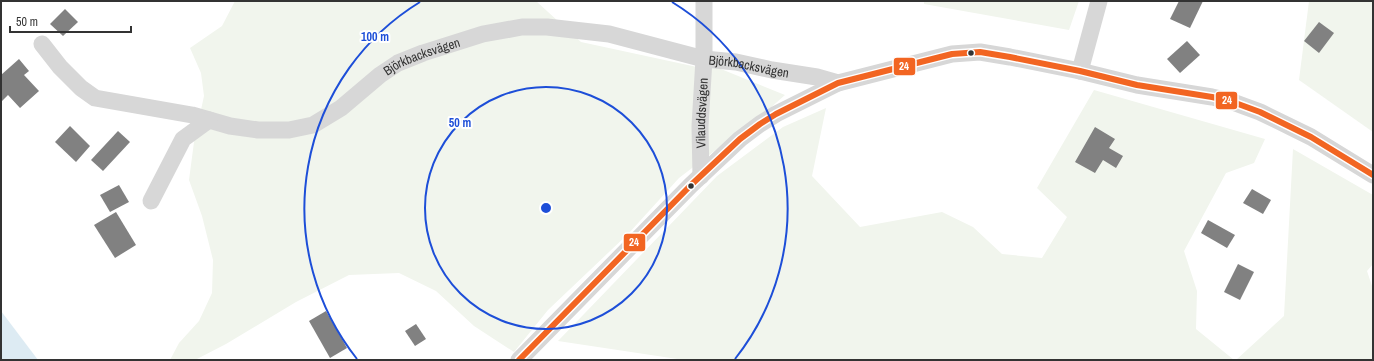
<svg xmlns="http://www.w3.org/2000/svg" width="1374" height="361" viewBox="0 0 1374 361" font-family="'Archivo Narrow',sans-serif">
	<style>
		.green { fill: #f1f5ed }
		.water { fill: #ddebf3 }
		.building { fill: #818181 }
		.lines { fill: none; stroke-linecap: round; stroke-linejoin: round }
		.minor { stroke: #d7d7d7; stroke-width: 17 }
		.bus-1-casing { stroke: #fff; stroke-width: 9 }
		.bus-1 { stroke: #f26522; stroke-width: 6 }
		.ring { fill: none; stroke: #1d4ed8; stroke-width: 2 }
		.bus-dot { fill: #333; stroke: #fff; stroke-width: 1.5 }
		.labels { text-anchor: middle; stroke-width: 4; stroke-linejoin: round; paint-order: stroke }
		.street-label { font-size: 13px; fill: #333; stroke: #fff }
		.centre { fill: #1d4ed8; stroke: #fff; stroke-width: 2 }
		.ring-label { font-size: 12px; text-anchor: middle; font-weight: bold; fill: #1d4ed8; stroke: #fff; stroke-width: 4; stroke-linejoin: round; paint-order: stroke }
		.line-badge { stroke: #fff; stroke-width: 1.5 }
		.badge-label { font-size: 11px; text-anchor: middle; font-weight: bold; fill: #fff }
	</style>
	<rect width="100%" height="100%" fill="#fff"/>
	<!-- green -->
	<g class="green">
		<path d="M235 1H536L581 42 697 67 721 69 785 95 768 110 679 178 629 233 548 310 514 352 474 326 436 291 399 273 349 275 296 302 226 344 195 360H170L179 343 199 321 212 293 213 260 202 216 189 180 194 142 204 96 201 73 190 48 222 26Z"/>
		<path d="M924 1H1079L1069 30 924 4Z"/>
		<path d="M1309 1H1373V132L1299 80Z"/>
		<path d="M1094 90 1265 139 1254 163 1226 173 1184 251 1197 291 1196 329 1234 360H684L558 341 717 176 783 127 826 108 812 176 860 227 942 212 973 227 1002 254 1042 258 1067 217 1037 188Z"/>
		<path d="M1293 149 1373 195V264L1367 271 1373 289V360H1236L1284 316Z"/>
	</g>
	<!-- water -->
	<path class="water" d="M1 311 35 356 38 360H1Z"/>
	<!-- building -->
	<g class="building">
		<path d="M1179 1H1203L1190 28 1170 19Z"/>
		<path d="M65 9 78 22 63 36 50 24Z"/>
		<path d="M1319 22 1334 33 1319 53 1304 41Z"/>
		<path d="M1187 41 1200 55 1180 73 1167 59Z"/>
		<path d="M19 59 29 71 24 75 39 91 20 108 8 95 1 102V75Z"/>
		<path d="M70 126 90 146 76 162 55 142Z"/>
		<path d="M1095 127 1115 139 1109 148 1123 156 1116 168 1103 160 1095 173 1075 162Z"/>
		<path d="M118 131 130 142 103 171 91 160Z"/>
		<path d="M119 185 129 202 110 212 100 195Z"/>
		<path d="M1252 189 1271 200 1263 214 1243 203Z"/>
		<path d="M116 212 136 245 115 258 94 225Z"/>
		<path d="M1208 220 1235 235 1227 248 1201 233Z"/>
		<path d="M1238 264 1254 272 1240 300 1224 292Z"/>
		<path d="M326 311 347 348 330 358 309 321Z"/>
		<path d="M416 324 426 339 415 346 405 331Z"/>
	</g>
	<g class="lines">
		<!-- minor -->
		<g class="minor">
			<path id="s1" d="M42 44 60 67 81 88 95 98 192 115 230 126 258 130H289L313 125 341 108 380 75 398 63 423 53 483 34 522 27H547L609 34 704 59 736 62 772 70 817 77 838 83"/>
			<path d="M1080 71 1099 1"/>
			<path id="s2" d="M701 176 700 126 704 59V1"/>
			<path d="M151 201 183 139 209 120"/>
			<path d="M519 360 691 185 740 139 760 124 776 114 838 83 952 54 980 52 1010 57 1080 71 1137 85 1212 97 1230 101 1260 112 1311 137 1373 175"/>
		</g>
		<defs>
			<path id="bus-1" d="M519 360 691 185 740 139 760 124 776 114 838 83 952 54 980 52 1010 57 1080 71 1137 85 1212 97 1230 101 1260 112 1311 137 1373 175"/>
		</defs>
		<!-- bus-1 casing -->
		<use href="#bus-1" class="bus-1-casing"/>
		<!-- bus-1 -->
		<use href="#bus-1" class="bus-1"/>
	</g>
	<!-- distance rings -->
	<g class="ring">
		<circle cx="546" cy="208" r="121"/>
		<path d="M357 359A242 242 0 0 1 420 2M672 2A242 242 0 0 1 735 359"/>
	</g>
	<!-- markers -->
	<g class="bus-dot">
		<circle cx="971" cy="53" r="3.5"/>
		<circle cx="691" cy="186" r="3.5"/>
	</g>
	<g class="labels">
		<!-- street labels -->
		<g class="street-label">
			<text dy="5" stroke="none"><textPath href="#s1" startOffset="428">Björkbacksvägen</textPath></text>
			<text dy="5" stroke="none"><textPath href="#s1" startOffset="764">Björkbacksvägen</textPath></text>
			<text dy="5" stroke="none"><textPath href="#s2" startOffset="63">Vilauddsvägen</textPath></text>
		</g>
	</g>
	<circle cx="546" cy="208" r="6" class="centre"/>
	<g class="ring-label">
		<text x="375" y="41">100 m</text>
		<text x="460" y="127">50 m</text>
	</g>
	<g class="line-badge">
		<rect x="893" y="57" width="23" height="19" rx="4" fill="#f26522"/>
		<rect x="1215" y="91" width="23" height="19" rx="4" fill="#f26522"/>
		<rect x="623" y="233" width="23" height="19" rx="4" fill="#f26522"/>
	</g>
	<g class="badge-label">
		<text x="904" y="70">24</text>
		<text x="1227" y="104">24</text>
		<text x="634" y="246">24</text>
	</g>
	<!-- border -->
	<rect width="1374" height="361" fill="none" stroke="#333333" stroke-width="4"/>
	<!-- scale -->
	<path d="M10 26v6h121v-6" fill="none" stroke="#333333" stroke-width="2"/>
	<text x="16" y="26" font-size="12" fill="#333333" stroke="#ffffff" stroke-width="3" paint-order="stroke">50 m</text>
</svg>
